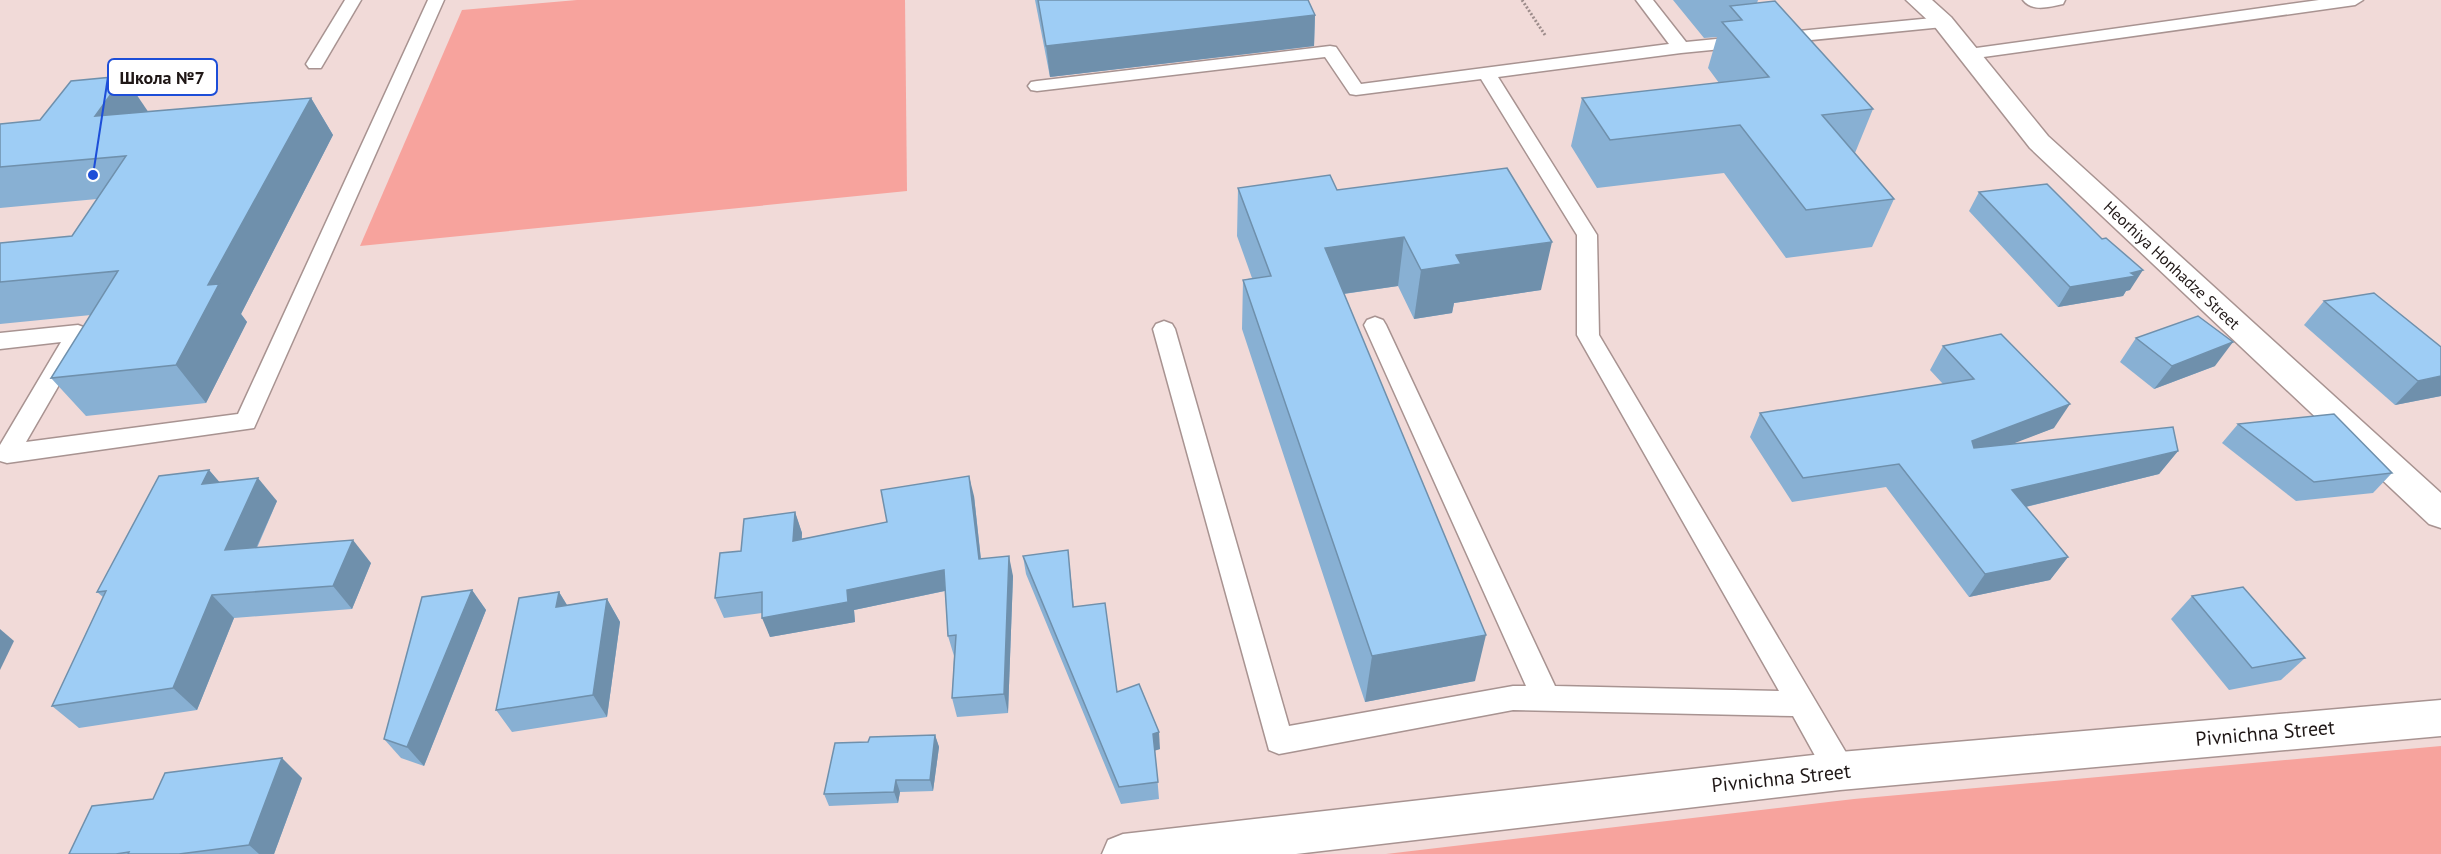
<svg xmlns="http://www.w3.org/2000/svg" width="2441" height="854" viewBox="0 0 2441 854" font-family="'PT Sans',sans-serif">
	<style>
		.green { fill: #f7a39d }
		.lines { fill: none; stroke-linecap: round; stroke-linejoin: round }
		.service-casing { stroke: #a89391; stroke-width: 3 }
		.minor-casing { stroke: #a89391; stroke-width: 3 }
		.path { stroke: #9d8c8b; stroke-width: 3; stroke-dasharray: 2 2; stroke-linecap: butt }
		.service { fill: #fff; fill-rule: evenodd }
		.minor { fill: #fff; fill-rule: evenodd }
		.wall { fill: #88b0d3 }
		.shaded-wall { fill: #6f90ac }
		.building { fill: #9ecdf5; stroke: #6f90ac; stroke-width: 1.5 }
		.labels { text-anchor: middle; stroke-width: 4.5; stroke-linejoin: round; paint-order: stroke }
		.street-label { font-size: 16px; fill: #1f1716; stroke: #fff }
		.near-street-label { font-size: 20px; fill: #1f1716; stroke: #fff }
		.leader { fill: none; stroke: #1d4ed8; stroke-width: 2 }
		.callout-dot { fill: #1d4ed8; stroke: #fff; stroke-width: 2 }
		.callout { fill: #fff; stroke: #1d4ed8; stroke-width: 2 }
		.callout-label { font-size: 18px; text-anchor: middle; font-weight: bold; fill: #1f1716 }
	</style>
	<rect width="100%" height="100%" fill="#f1dad8"/>
	<!-- green -->
	<g class="green">
		<path d="M577 0H905L907 191 360 246 462 10Z"/>
		<path d="M2441 746V854H1386L1854 799Z"/>
	</g>
	<g class="lines">
		<defs>
			<g id="service">
				<path d="M345 0H361L321 68H309L306 64Z"/>
				<path d="M428 0H444L254 428 7 463 0 461V445L61 342 0 349V333L78 325 86 328 89 333 26 442 238 414Z"/>
				<path d="M1636 0H1653L1686 42 1943 17 1949 18 1952 22 1949 26 1943 27 1681 53 1498 77 1597 235 1599 335 1851 761 1855 771 1851 781 1840 785 1829 781 1793 716 1513 710 1279 754 1269 750 1153 329 1156 324 1164 321 1172 324 1175 329 1289 726 1513 686H1526L1364 325 1367 320 1375 317 1383 320 1386 325 1555 686 1779 691 1577 335V235L1481 79 1356 95 1350 94 1325 57 1037 91 1031 90 1028 86 1031 82 1037 81 1330 46 1336 47 1361 84 1669 44Z"/>
				<path d="M2023 0H2065L2063 4C2049 7 2032 12 2023 0Z"/>
				<path d="M2319 0H2363L2355 5 1969 59 1963 58 1960 54 1963 50 1969 49Z"/>
			</g>
			<g id="minor">
				<path d="M1906 0H1932L1951 17 2048 136 2441 493V528L2429 524 2030 148 1935 27Z"/>
				<path d="M2441 700V736L1840 790 1296 854H1102L1108 840 1123 834 1840 752Z"/>
			</g>
		</defs>
		<!-- service casing -->
		<use href="#service" class="service-casing"/>
		<!-- minor casing -->
		<use href="#minor" class="minor-casing"/>
		<!-- path -->
		<path class="path" d="M1522 0 1545 35"/>
		<!-- service -->
		<use href="#service" class="service"/>
		<!-- minor -->
		<use href="#minor" class="minor"/>
	</g>
	<!-- wall -->
	<g class="wall">
		<path d="M1035 0H1308L1315 15 1314 46 1050 77Z"/>
		<path d="M1673 0H1758L1757 3 1873 109 1855 153 1894 199 1872 247 1786 258 1724 173 1597 188 1571 146 1582 98 1719 83 1708 68 1717 37 1704 38Z"/>
		<path d="M311 98 333 135 241 314 247 322 206 403 86 416 51 378 91 315 0 324V282L72 236 97 199 0 208V124Z"/>
		<path d="M1238 188 1337 190 1541 290 1454 303 1452 313 1414 319 1398 286 1344 294 1475 681 1365 702 1242 329 1243 280 1252 278 1237 236Z"/>
		<path d="M1979 192 2130 290 2126 291 2123 296 2058 307 1969 211Z"/>
		<path d="M2324 301 2441 396 2395 405 2304 325Z"/>
		<path d="M2136 338 2215 366 2154 389 2120 362Z"/>
		<path d="M1943 346 2054 428 2013 443 2178 451 2159 474 2026 507 2068 557 2050 580 1969 597 1886 487 1792 502 1750 437 1760 413 1943 384 1930 370Z"/>
		<path d="M2238 424 2392 473 2373 493 2296 501 2222 443Z"/>
		<path d="M209 470 219 482 277 501 257 548 371 563 352 609 234 618 197 710 79 728 52 706 103 597 97 592Z"/>
		<path d="M974 496 981 559 1013 576 1008 713 957 717 952 698 954 656 948 636 945 591 854 610 855 622 770 637 762 613 724 618 715 598 741 551 795 512 802 533V539L887 522Z"/>
		<path d="M1023 556 1070 569 1074 607 1117 692 1160 749 1155 750 1159 799 1121 804 1026 574Z"/>
		<path d="M472 590 486 610 424 766 401 758 384 739Z"/>
		<path d="M559 592 567 605 607 599 620 622 607 717 512 732 496 710Z"/>
		<path d="M2192 596 2305 658 2281 680 2229 690 2171 619Z"/>
		<path d="M935 735 939 747 933 791 900 792 898 803 829 806 824 794 868 742Z"/>
		<path d="M302 778 274 854H69L153 799Z"/>
	</g>
	<!-- shaded-wall -->
	<g class="shaded-wall">
		<path d="M1315 15 1314 46 1050 77 1046 46Z"/>
		<path d="M124 76 149 113 95 116Z"/>
		<path d="M311 98 333 135 241 314 247 322 206 403 176 365 208 285Z"/>
		<path d="M1404 237 1398 286 1321 297 1325 248Z"/>
		<path d="M1552 242 1541 290 1454 303 1452 313 1414 319 1421 270 1456 255Z"/>
		<path d="M2143 270 2130 290 2126 291 2123 296 2058 307 2070 287Z"/>
		<path d="M2233 342 2215 366 2154 389 2172 366Z"/>
		<path d="M2441 376V396L2395 405 2418 381Z"/>
		<path d="M2070 404 2054 428 1957 465 1972 441Z"/>
		<path d="M2178 451 2159 474 1996 514 2012 490Z"/>
		<path d="M209 470 229 493 202 484Z"/>
		<path d="M969 476 974 496 983 579 979 559Z"/>
		<path d="M258 478 277 501 245 573 225 550Z"/>
		<path d="M795 512 802 533 800 561 793 541Z"/>
		<path d="M353 540 371 563 352 609 333 586Z"/>
		<path d="M1009 556 1013 576 1008 713 1004 694Z"/>
		<path d="M2068 557 2050 580 1969 597 1985 574Z"/>
		<path d="M944 570 949 590 854 610 855 622 770 637 762 618 847 590Z"/>
		<path d="M472 590 486 610 424 766 407 747Z"/>
		<path d="M559 592 573 615 556 607Z"/>
		<path d="M212 595 234 618 197 710 173 688Z"/>
		<path d="M607 599 620 622 607 717 593 695Z"/>
		<path d="M0 629 14 641 0 670Z"/>
		<path d="M1486 635 1475 681 1365 702 1372 656Z"/>
		<path d="M1159 732 1160 749 1154 751 1153 734Z"/>
		<path d="M935 735 939 747 933 791 930 780Z"/>
		<path d="M282 758 302 778 274 854H259L249 845Z"/>
		<path d="M896 780 900 792 898 803 894 792Z"/>
	</g>
	<!-- building -->
	<g class="building">
		<path d="M1038 0H1308L1315 15 1046 46Z"/>
		<path d="M1775 1 1873 109 1822 115 1894 199 1806 210 1740 125 1610 140 1582 98 1769 77 1722 22 1742 20 1730 6Z"/>
		<path d="M124 76 95 116 311 98 208 285 219 284 176 365 51 378 118 271 0 282V243L72 236 126 156 0 167V124L40 120 71 81Z"/>
		<path d="M1507 168 1552 242 1456 255 1461 264 1421 270 1404 237 1325 248 1486 635 1372 656 1243 280 1271 276 1238 188 1330 175 1337 190Z"/>
		<path d="M2047 184 2102 239 2106 238 2143 270 2131 273 2136 276 2070 287 1979 192Z"/>
		<path d="M2374 293 2441 347V376L2418 381 2324 301Z"/>
		<path d="M2198 316 2233 342 2172 366 2136 338Z"/>
		<path d="M2001 334 2070 404 1972 441 1974 448 2173 427 2178 451 2012 490 2068 557 1985 574 1899 464 1803 478 1760 413 1974 379 1943 346Z"/>
		<path d="M2334 414 2392 473 2314 482 2238 424Z"/>
		<path d="M209 470 202 484 258 478 225 550 353 540 333 586 212 595 173 688 52 706 106 591 97 592 159 476Z"/>
		<path d="M969 476 979 559 1009 556 1004 694 952 698 956 635 948 636 944 570 847 590 848 602 762 618V592L715 598 720 553 741 551 744 519 795 512 793 541 887 522 881 490Z"/>
		<path d="M1068 550 1073 607 1105 603 1117 692 1139 684 1159 732 1153 734 1158 782 1119 787 1023 556Z"/>
		<path d="M2243 587 2305 658 2252 668 2192 596Z"/>
		<path d="M472 590 407 747 384 739 422 597Z"/>
		<path d="M559 592 556 607 607 599 593 695 496 710 519 598Z"/>
		<path d="M935 735 930 780H896L894 792 824 794 835 743 868 742 870 737Z"/>
		<path d="M282 758 249 845 179 854H128L129 852 116 854H69L92 806 153 799 165 773Z"/>
	</g>
	<g class="labels">
		<!-- street labels -->
		<g class="street-label">
			<text transform="translate(2172 265) rotate(43)" y="6">Heorhiya Honhadze Street</text>
		</g>
		<!-- near-street labels -->
		<g class="near-street-label">
			<text transform="translate(2265 733) rotate(-5)" y="7">Pivnichna Street</text>
			<text transform="translate(1781 778) rotate(-6)" y="7">Pivnichna Street</text>
		</g>
	</g>
	<!-- callouts -->
	<path class="leader" d="M93 175L108 77"/>
	<circle class="callout-dot" cx="93" cy="175" r="6"/>
	<rect class="callout" x="108" y="59" width="109" height="36" rx="6"/>
	<g class="callout-label">
		<text x="162" y="84">Школа №7</text>
	</g>
</svg>
